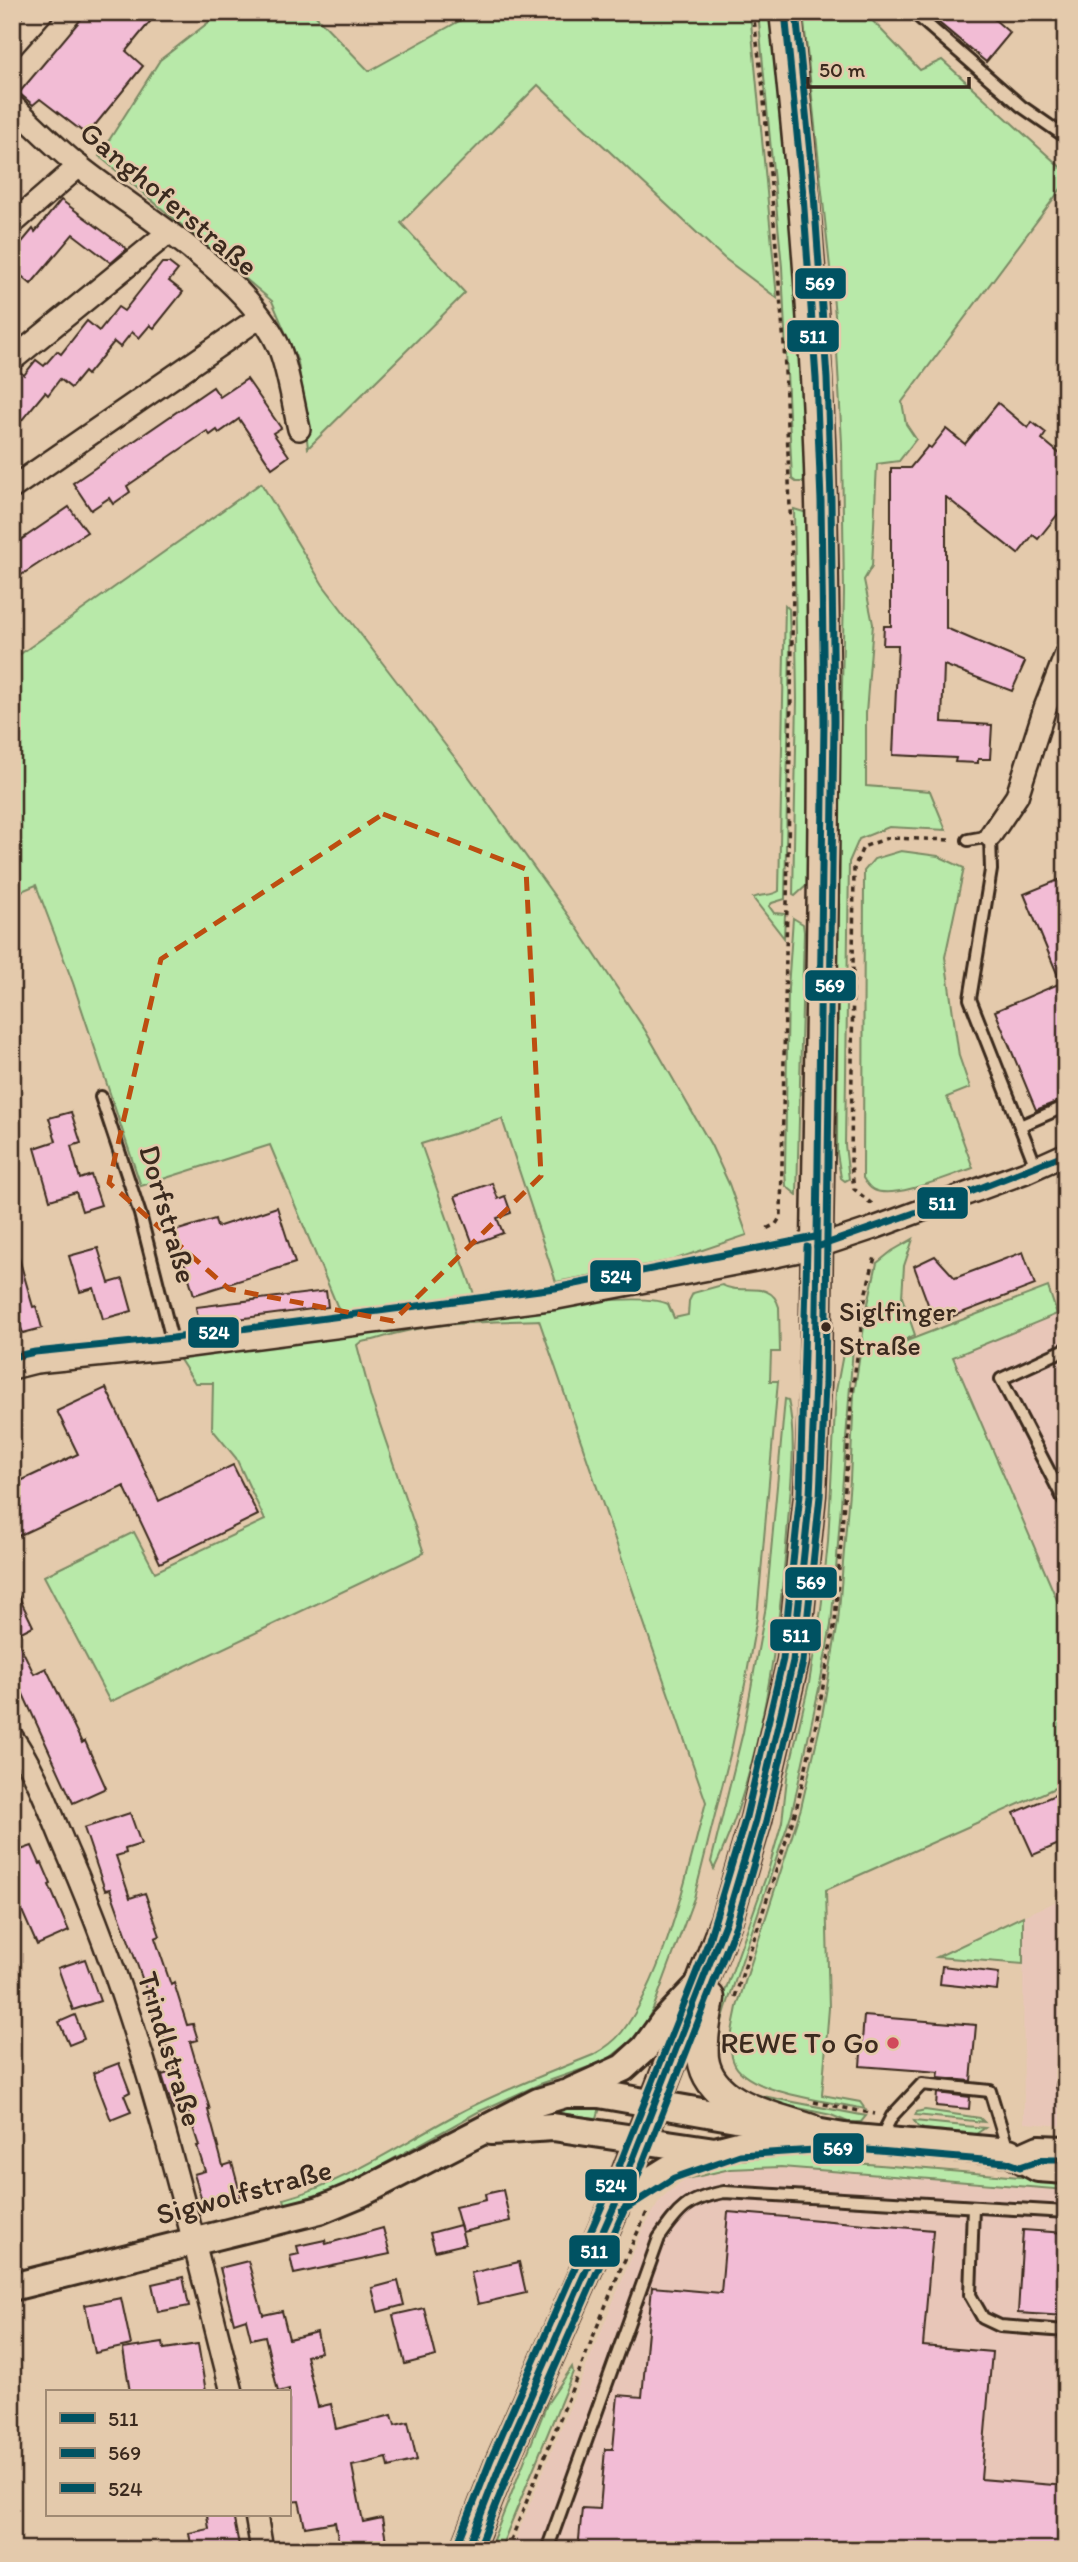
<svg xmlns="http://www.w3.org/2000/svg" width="1078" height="2562" viewBox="0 0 1078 2562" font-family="Itim,sans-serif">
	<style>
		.built { fill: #e8c6b8 }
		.green { fill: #b8e9a9; stroke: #7a8a64; stroke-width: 2 }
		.building { fill: #f2bcd5; stroke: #3b2a1e; stroke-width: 2 }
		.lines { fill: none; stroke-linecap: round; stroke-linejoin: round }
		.service-casing { stroke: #3b2a1e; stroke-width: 16 }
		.minor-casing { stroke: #3b2a1e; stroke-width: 26 }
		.tertiary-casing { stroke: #3b2a1e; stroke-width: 32 }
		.secondary-casing { stroke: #3b2a1e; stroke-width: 35 }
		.path { stroke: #3b2a1e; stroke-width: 3.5; stroke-dasharray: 5 5; stroke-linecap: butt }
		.service { stroke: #e4caac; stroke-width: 10 }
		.minor { stroke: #e4caac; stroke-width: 21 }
		.tertiary { stroke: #e4caac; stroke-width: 26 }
		.secondary { stroke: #e4caac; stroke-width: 30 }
		.bus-1-casing { stroke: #e4caac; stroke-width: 12 }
		.bus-2-casing { stroke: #e4caac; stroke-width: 12 }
		.bus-3-casing { stroke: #e4caac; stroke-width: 12 }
		.bus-1 { stroke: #005262; stroke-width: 7 }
		.bus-2 { stroke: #005262; stroke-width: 7 }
		.bus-3 { stroke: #005262; stroke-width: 7 }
		.marked { fill: none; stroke: #bd4d10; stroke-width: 5; stroke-dasharray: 14 9; stroke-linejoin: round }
		.bus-dot { fill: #3b2a1e; stroke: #e4caac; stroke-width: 2.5 }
		.poi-dot { fill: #d1495b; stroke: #e4caac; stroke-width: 2.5 }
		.labels { text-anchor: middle; stroke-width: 5; stroke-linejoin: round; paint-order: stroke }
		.bus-label { font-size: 28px; fill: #3b2a1e; stroke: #e4caac; text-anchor: start }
		.street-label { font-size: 30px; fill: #3b2a1e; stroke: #e4caac }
		.poi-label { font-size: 30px; fill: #3b2a1e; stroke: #e4caac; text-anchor: end }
		.line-badge { stroke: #e4caac; stroke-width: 2.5 }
		.badge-label { font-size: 19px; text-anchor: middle; font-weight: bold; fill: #fff }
	</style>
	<rect width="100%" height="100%" fill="#e4caac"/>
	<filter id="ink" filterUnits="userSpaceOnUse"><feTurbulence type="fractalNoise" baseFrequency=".0143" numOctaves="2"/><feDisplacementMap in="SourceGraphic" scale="14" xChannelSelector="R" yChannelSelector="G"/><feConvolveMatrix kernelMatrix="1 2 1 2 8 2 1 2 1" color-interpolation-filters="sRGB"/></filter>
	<g filter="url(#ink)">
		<!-- built -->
		<g class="built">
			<path d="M1066 1311V1621L953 1357Z"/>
			<path d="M1066 1897V2126L1024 2123 1023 1916Z"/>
			<path d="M781 2167 1066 2190V2550H511L643 2229 659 2202 667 2193 687 2179 730 2169Z"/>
		</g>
		<!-- green -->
		<g class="green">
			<path d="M222 12H312L369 71 461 20 469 12H750L777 298 724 258 538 85 401 223 465 293 308 448 298 362 272 301 99 156 160 60Z"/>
			<path d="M758 12H772L795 252 805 482H796L792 479 782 267Z"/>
			<path d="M803 12H864L920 70 942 60 1066 172V182L902 402 906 424 916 439 899 461 877 464 872 566 864 580 873 624 866 713V786L930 791 946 830 889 827 859 839 849 862 845 1145 849 1179 845 1181 841 1178 837 1153 838 876 844 592 842 443 835 315Z"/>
			<path d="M261 483 323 585 462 767 578 929 645 1030 711 1145 729 1184 747 1235 673 1260 556 1282 502 1119 421 1144 475 1297 340 1313 270 1145 141 1186 73 983 36 885 12 895V660Z"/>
			<path d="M794 509 807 513 811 757 807 885 795 896 793 895 797 699Z"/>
			<path d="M785 605 789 609 790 646 785 899 772 903 769 906 774 913 785 914 784 938 753 898C762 894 772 896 779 891Z"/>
			<path d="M901 851 938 856 964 868 945 957 959 1056 970 1088 947 1097 973 1168C951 1175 895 1200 874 1190 869 1188 866 1183 863 1178L864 871 874 859Z"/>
			<path d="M793 918 803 924 804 932 797 1195 786 1186 785 1170 788 988Z"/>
			<path d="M913 1239 904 1266 902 1297 915 1335 891 1347 1048 1287 1057 1314 953 1357 1066 1621V1783L826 1890 829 2008 822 2095 860 2102 865 2109C834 2102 751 2094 735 2065 726 2048 734 2024 737 2007L801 1808 821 1722 838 1622 850 1480 854 1394 866 1313 877 1263 892 1251Z"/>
			<path d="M722 1285C741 1296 771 1278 779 1307L780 1352H771L770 1381H778L757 1617 746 1679 732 1747 694 1898 653 2009 645 2024 631 2041 606 2061 540 2084 478 2112 346 2185 286 2205 284 2199C349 2181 402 2143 461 2112 503 2090 549 2073 593 2055 604 2049 614 2042 622 2032 665 1977 688 1869 706 1802L539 1320C487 1322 426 1322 377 1339 369 1342 363 1339 357 1345L371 1398 424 1553 110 1702 44 1576 134 1532 155 1572 265 1520 236 1458 212 1429 213 1383H195L177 1355C285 1341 392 1328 499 1314 535 1309 640 1291 668 1304L674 1318 688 1315 689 1301 693 1293Z"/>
			<path d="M846 1338 853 1342V1347L836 1570 831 1625 820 1684 792 1812 726 2008 720 2028 716 2062 721 2003 768 1871 782 1822 787 1778 809 1683 821 1610 828 1542 836 1391Z"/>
			<path d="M785 1399 788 1400C797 1440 791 1481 788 1522 780 1632 762 1769 714 1869L711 1862 743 1732 766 1606Z"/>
			<path d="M1023 1916V1964L937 1957Z"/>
			<path d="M752 2094 866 2116 861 2122H848L831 2115 748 2097Z"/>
			<path d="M601 2104 597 2118 542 2113 562 2105Z"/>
			<path d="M925 2110 980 2118 984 2122 915 2115 917 2112Z"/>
			<path d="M914 2121 985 2128 976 2134 924 2129 918 2127Z"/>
			<path d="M780 2154 845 2155V2162L1066 2181V2190L781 2167 730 2169 687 2179 683 2170 722 2157Z"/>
			<path d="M572 2367 573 2372 500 2550H489L547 2404Z"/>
		</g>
		<!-- building -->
		<g class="building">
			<path d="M87 12H158L126 51 143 66 87 135 40 99 33 105 19 93Z"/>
			<path d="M926 12H986L1010 33 986 62Z"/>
			<path d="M61 200 127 249 111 263 73 234 31 284 12 268V254L33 229 35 232Z"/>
			<path d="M162 263H169L178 270 169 281 183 292 154 328 150 325 139 338 132 332 120 347 114 342 87 375 84 372 71 388 60 379 48 395 45 392 12 432V373L19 371 24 375 36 360 44 366 57 351 61 354 87 321 99 331 118 307 124 311Z"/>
			<path d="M247 379 281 428 273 433 289 456 272 468 239 419 219 433 217 430 210 435 207 431 127 486 130 492 113 504 109 498 91 510 73 483 213 387 220 397Z"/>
			<path d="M998 403 1028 428 1032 422 1046 433 1042 439 1066 459V504L1038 539 1033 535 1018 554 946 497V628L1025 662 1012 691 944 665 942 722 992 725 990 759H978V763L955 762 956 758 893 755 898 645H883L884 626H891V468H910L928 446 931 448 946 429 965 444Z"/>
			<path d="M69 507 87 532 12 581V546Z"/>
			<path d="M1066 877V1098L1036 1110 995 1011 1061 983 1024 894Z"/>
			<path d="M71 1112 81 1143 71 1146 80 1179 91 1175 101 1205 82 1211 76 1192 50 1200 35 1148 56 1141 49 1118Z"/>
			<path d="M492 1183 498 1199 505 1196 511 1213 497 1218 503 1233 473 1244 455 1196Z"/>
			<path d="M277 1207 295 1263 194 1295 175 1231 215 1219 217 1227Z"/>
			<path d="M98 1248 109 1283 123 1279 132 1311 103 1319 94 1288 80 1292 69 1256Z"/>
			<path d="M17 1251 33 1307 36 1306 42 1328 23 1333 12 1305V1252Z"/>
			<path d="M1023 1252 1035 1285 935 1323 914 1266 935 1256 955 1278Z"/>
			<path d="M326 1291 328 1307 199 1324 196 1307Z"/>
			<path d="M106 1388 159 1501 233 1465 258 1515 160 1563 124 1486 12 1539V1485L78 1454 57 1411Z"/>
			<path d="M12 1583 33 1626 15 1635 34 1674 46 1668 82 1743 85 1741 106 1788 73 1803 12 1670Z"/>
			<path d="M1066 1790V1841L1033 1855 1014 1813Z"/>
			<path d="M130 1813 141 1844 125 1849 126 1853 116 1856 130 1898 145 1893 160 1936 155 1938 171 1985 174 1983 187 2025 193 2024 198 2040 190 2042 210 2110H208L223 2166 232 2163 241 2196 204 2207 194 2174 205 2171 197 2146H199L186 2106 173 2110 162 2075 175 2071 163 2033 159 2034 147 1992 110 1889 105 1890 84 1828Z"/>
			<path d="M32 1846 40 1864 42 1863 51 1884 49 1885 69 1931 37 1945 12 1888V1853Z"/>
			<path d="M85 1959 100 2001 73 2010 58 1968Z"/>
			<path d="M942 1966 999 1973 997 1990 940 1984Z"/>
			<path d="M75 2015 84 2039 69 2045 59 2022Z"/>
			<path d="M864 2016 976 2025 971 2081 938 2078 939 2072 860 2066Z"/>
			<path d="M119 2063 130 2092 124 2095 131 2112 111 2120 93 2073Z"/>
			<path d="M937 2093 970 2097 969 2109 936 2106Z"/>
			<path d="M503 2190 510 2221 462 2232 455 2207 486 2200 485 2194Z"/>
			<path d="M728 2212 933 2230 923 2346 992 2352 981 2479 1066 2486V2550H578L582 2508 600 2509 605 2449H613L618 2395 642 2397 652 2287 721 2293Z"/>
			<path d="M460 2225 465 2244 435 2251 430 2233Z"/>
			<path d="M383 2228 390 2254 294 2274 290 2256 299 2254 297 2246 325 2240 326 2244Z"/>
			<path d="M1023 2230 1066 2233V2316L1018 2313Z"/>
			<path d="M248 2261 263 2315 282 2311 289 2339 317 2332 321 2352 306 2356 318 2407 331 2404 336 2429 392 2415 395 2425 408 2422 417 2460 389 2467 387 2458 352 2466 363 2522 382 2518 386 2541 363 2545 364 2550H340L335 2522 305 2527 299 2501 289 2502V2389L278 2392 265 2336 251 2339 246 2319 234 2323 220 2268Z"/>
			<path d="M519 2262 526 2293 478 2304 471 2273Z"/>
			<path d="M183 2277 189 2306 158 2312 152 2284Z"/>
			<path d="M398 2281 404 2305 378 2312 372 2288Z"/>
			<path d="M121 2298 131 2345 95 2353 85 2305Z"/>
			<path d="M424 2308 436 2356 405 2364 393 2315Z"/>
			<path d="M163 2343 164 2349 198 2344 206 2392H130L123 2349Z"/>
			<path d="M207 2515H233L240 2550H192L189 2533 209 2529Z"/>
		</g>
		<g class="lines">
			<defs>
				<g id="service">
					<path d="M913 12 1021 106 1060 133 1066 135"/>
					<path d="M968 840 990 836 991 870 970 999 1036 1167"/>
					<path d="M101 1097 140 1214 174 1348"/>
					<path d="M1020 1126 1066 1106"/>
					<path d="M1066 1349 1001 1379 1066 1504"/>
					<path d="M1063 2086 1066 2082"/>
					<path d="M880 2139 892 2116 922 2084 990 2091 1008 2150"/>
					<path d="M973 2207 970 2295 983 2318 1000 2326 1066 2331"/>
					<path d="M547 2550 659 2238C679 2209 687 2199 724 2192L1066 2212"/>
				</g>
				<g id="minor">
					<path d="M12 46 42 12"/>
					<path d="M12 105C35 126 56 148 80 167 140 215 245 274 278 345 288 367 293 404 299 429"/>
					<path d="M12 224 79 166"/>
					<path d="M12 360 169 232"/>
					<path d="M12 488 260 317"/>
					<path d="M990 836 1017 796 1045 708 1066 654"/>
					<path d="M12 1368 36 1362 174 1348 557 1298 766 1258 817 1247 874 1228 1026 1172 1066 1154"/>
					<path d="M12 1737C37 1772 52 1817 69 1856 144 2028 186 2211 232 2392"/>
					<path d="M256 2515 262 2550"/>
				</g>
				<g id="tertiary">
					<path d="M572 2091 623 2068 645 2048 663 2023 699 1985"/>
					<path d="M491 2131 553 2127 715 2151 738 2145 807 2139"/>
					<path d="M1021 2157 1039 2149 1066 2150"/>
					<path d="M616 2202 669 2169 714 2151"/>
					<path d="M12 2287 320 2210 361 2193 538 2102 565 2094H599L844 2137 1009 2152 1038 2168 1066 2170"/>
				</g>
				<g id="secondary">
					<path d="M709 1998C706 2017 701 2039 703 2058 709 2106 774 2117 811 2130"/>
					<path d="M467 2550 501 2463 616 2202 726 1921 756 1820 793 1661 810 1495 815 1384C818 1089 829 795 821 501 817 337 803 175 785 12"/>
				</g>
			</defs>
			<!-- service casing -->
			<use href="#service" class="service-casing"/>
			<!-- minor casing -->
			<use href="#minor" class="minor-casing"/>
			<!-- tertiary casing -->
			<use href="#tertiary" class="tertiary-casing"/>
			<!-- secondary casing -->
			<use href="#secondary" class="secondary-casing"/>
			<!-- path -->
			<g class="path">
				<path d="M753 12 763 88 784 344 793 589 781 1216 776 1224 766 1229"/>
				<path d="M872 1204 854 1189 851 1163 854 868 863 847 888 838 952 840"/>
				<path d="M735 1997 796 1810 816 1724 835 1622 852 1393 866 1292 875 1257"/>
				<path d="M814 2102 875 2114"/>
				<path d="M507 2550 620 2270 648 2210"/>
			</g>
			<!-- service -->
			<use href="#service" class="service"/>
			<!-- minor -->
			<use href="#minor" class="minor"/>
			<!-- tertiary -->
			<use href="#tertiary" class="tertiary"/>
			<!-- secondary -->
			<use href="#secondary" class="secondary"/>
			<defs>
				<g id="bus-1">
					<path d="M817 1247 940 1204 1066 1154"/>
					<path d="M467 2550 501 2463 616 2202 726 1921 756 1820 793 1661 810 1495 815 1384 824 722 821 501 816 378 803 195 785 12"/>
				</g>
				<g id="bus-2">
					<path d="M622 2211 674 2178 740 2155 844 2148 1006 2162 1020 2167 1041 2160H1066"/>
					<path d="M478 2550 511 2467 626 2206 736 1925 766 1822 803 1662 820 1496 825 1384 834 721 831 501 827 378 814 194 796 12"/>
				</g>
				<g id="bus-3">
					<path d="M12 1357 35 1352 173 1338 555 1288 815 1237"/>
					<path d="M457 2546 491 2459 618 2169 708 1943 746 1817 783 1659 800 1494 807 1247"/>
				</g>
			</defs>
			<!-- bus-1 casing -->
			<use href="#bus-1" class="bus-1-casing"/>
			<!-- bus-2 casing -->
			<use href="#bus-2" class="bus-2-casing"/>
			<!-- bus-3 casing -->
			<use href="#bus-3" class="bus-3-casing"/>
			<!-- bus-1 -->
			<use href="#bus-1" class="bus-1"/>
			<!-- bus-2 -->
			<use href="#bus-2" class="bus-2"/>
			<!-- bus-3 -->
			<use href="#bus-3" class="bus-3"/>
		</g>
	</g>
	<!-- marked area -->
	<path class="marked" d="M383 814 526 869 541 1176 393 1321 229 1289 109 1183 161 959Z"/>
	<!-- markers -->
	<circle class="bus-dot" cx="826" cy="1327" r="6"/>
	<circle class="poi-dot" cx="893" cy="2043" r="7"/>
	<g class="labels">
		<!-- bus labels -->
		<g class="bus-label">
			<text x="839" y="1321">Siglfinger<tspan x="839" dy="34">Straße</tspan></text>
		</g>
		<!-- street labels -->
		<g class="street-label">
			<text transform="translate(169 199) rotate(40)" y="10">Ganghoferstraße</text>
			<text transform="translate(168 1214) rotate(74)" y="10">Dorfstraße</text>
			<text transform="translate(170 2049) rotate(73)" y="10">Trindlstraße</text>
			<text transform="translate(244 2192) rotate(-15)" y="10">Sigwolfstraße</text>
		</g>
		<!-- poi labels -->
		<g class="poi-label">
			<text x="879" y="2053">REWE To Go</text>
		</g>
	</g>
	<g class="line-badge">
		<rect x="794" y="267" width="53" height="33" rx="7" fill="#005262"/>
		<rect x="786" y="319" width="54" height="34" rx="7" fill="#005262"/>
		<rect x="804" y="969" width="53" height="33" rx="7" fill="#005262"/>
		<rect x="916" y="1186" width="53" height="34" rx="7" fill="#005262"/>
		<rect x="589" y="1259" width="53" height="34" rx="7" fill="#005262"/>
		<rect x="187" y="1316" width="53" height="33" rx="7" fill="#005262"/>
		<rect x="784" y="1566" width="54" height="33" rx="7" fill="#005262"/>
		<rect x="769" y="1618" width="53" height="34" rx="7" fill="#005262"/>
		<rect x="812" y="2132" width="53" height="33" rx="7" fill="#005262"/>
		<rect x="584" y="2168" width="54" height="34" rx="7" fill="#005262"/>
		<rect x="568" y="2234" width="53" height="34" rx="7" fill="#005262"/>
	</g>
	<g class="badge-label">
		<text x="820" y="290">569</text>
		<text x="813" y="343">511</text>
		<text x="830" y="992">569</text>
		<text x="942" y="1210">511</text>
		<text x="616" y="1283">524</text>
		<text x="214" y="1339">524</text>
		<text x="811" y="1589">569</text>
		<text x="796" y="1642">511</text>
		<text x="838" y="2155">569</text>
		<text x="611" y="2192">524</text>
		<text x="594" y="2258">511</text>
	</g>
	<!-- margin -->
	<rect width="1078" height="2562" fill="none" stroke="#e4caac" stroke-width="42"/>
	<rect x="21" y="21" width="1036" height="2520" fill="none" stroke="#3b2a1e" stroke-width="2.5" filter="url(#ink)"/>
	<!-- legend -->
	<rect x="46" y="2390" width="245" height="126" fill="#e4caac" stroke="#a08a73" stroke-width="2"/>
	<rect x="60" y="2413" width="35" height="10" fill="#005262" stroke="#a08a73" stroke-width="2"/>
	<text x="108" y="2426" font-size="21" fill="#3b2a1e">511</text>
	<rect x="60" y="2448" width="35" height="10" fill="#005262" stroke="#a08a73" stroke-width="2"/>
	<text x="108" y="2460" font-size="21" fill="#3b2a1e">569</text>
	<rect x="60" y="2483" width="35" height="10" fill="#005262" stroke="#a08a73" stroke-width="2"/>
	<text x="108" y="2496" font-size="21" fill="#3b2a1e">524</text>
	<!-- scale -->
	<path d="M808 77v10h161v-10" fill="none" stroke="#3b2a1e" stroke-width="3.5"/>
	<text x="819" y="77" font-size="21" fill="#3b2a1e" stroke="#e4caac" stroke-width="5" paint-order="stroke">50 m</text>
</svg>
